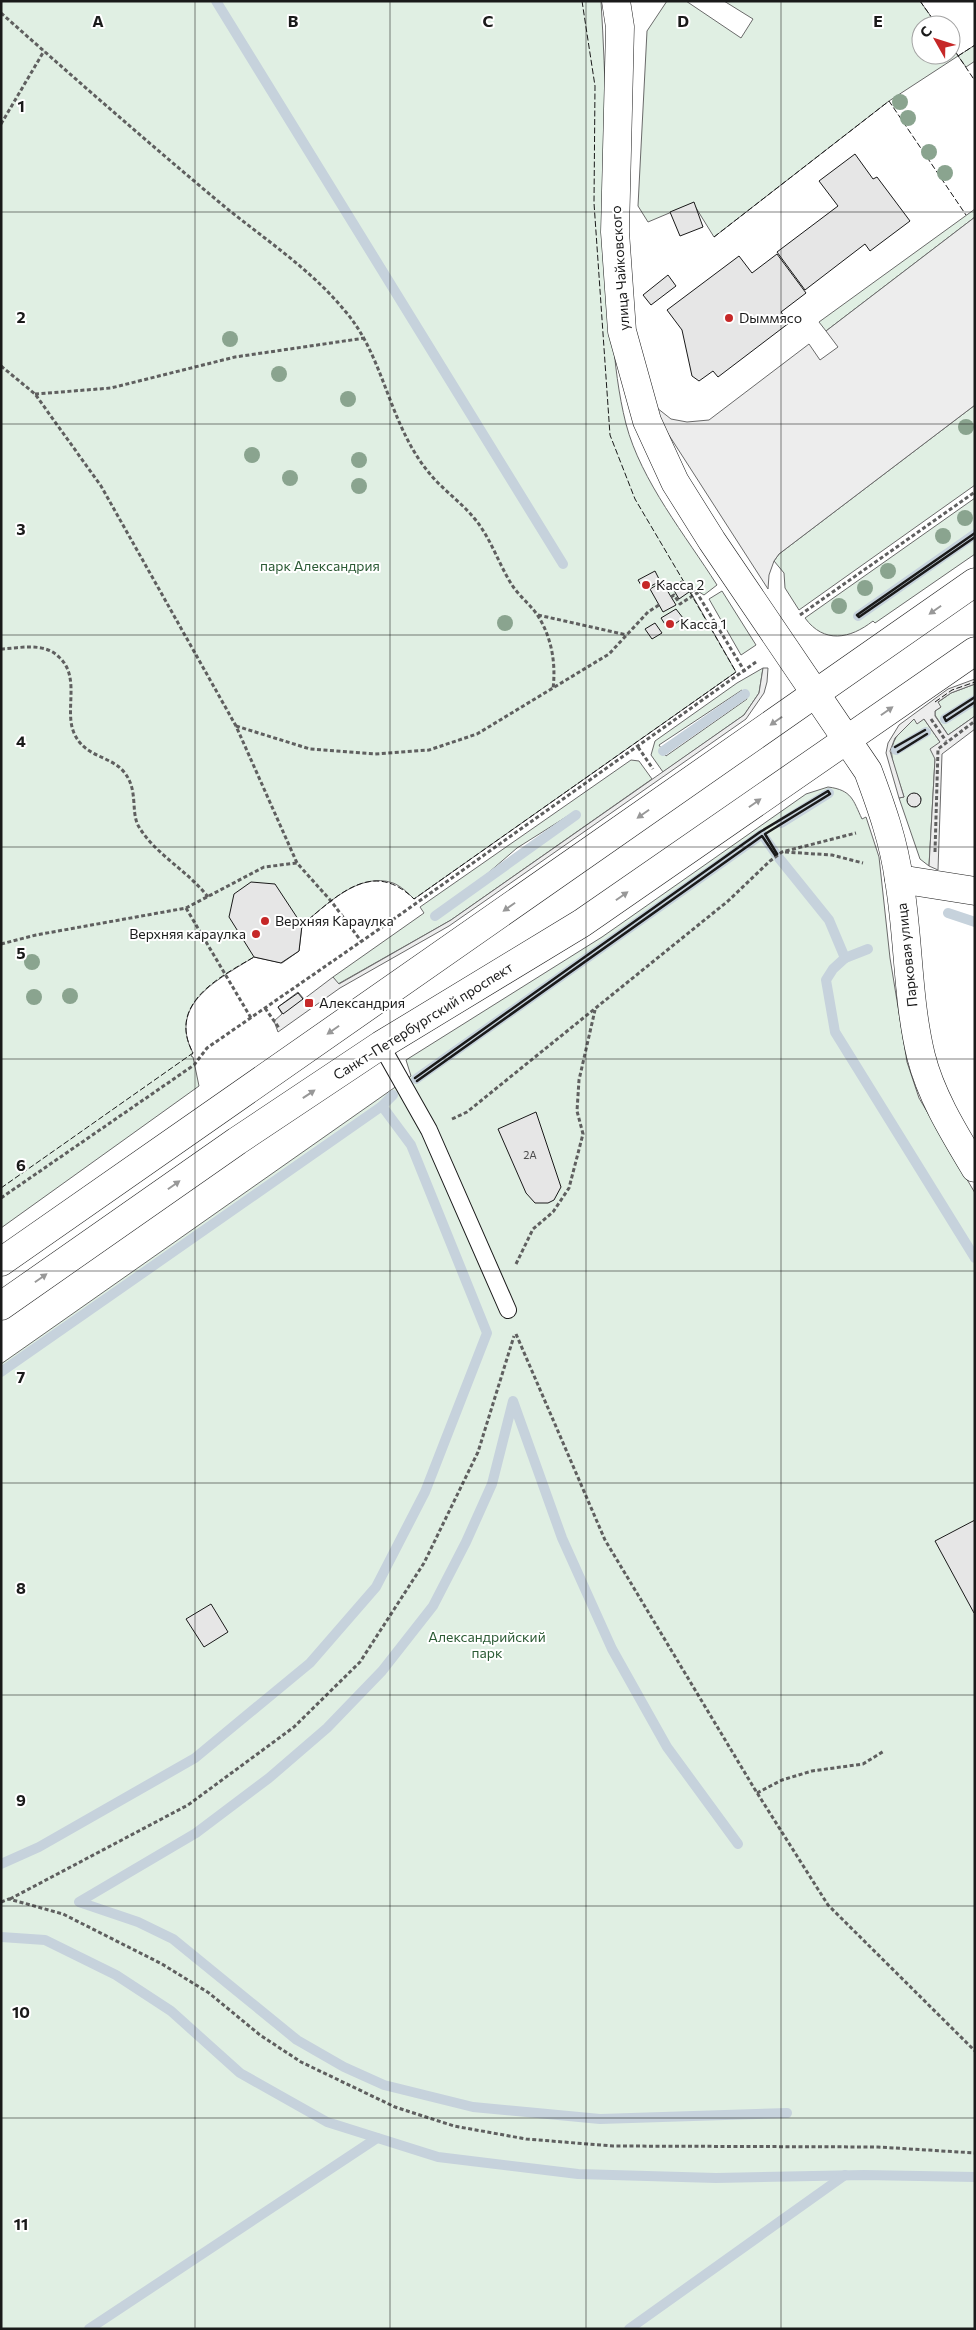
<svg xmlns="http://www.w3.org/2000/svg" width="976" height="2330" viewBox="0 0 976 2330" font-family="Commissioner,sans-serif">
	<style>
		.green { fill: #e0efe3; stroke: #6a6a6a; fill-rule: evenodd }
		.parking { fill: #ededed; stroke: #6a6a6a }
		.lines { fill: none; stroke-linecap: round; stroke-linejoin: round }
		.stream { stroke: #c6d2dc; stroke-width: 10 }
		.building { fill: #e6e6e6; stroke: #1a1a1a }
		.service-casing { stroke: #1a1a1a; stroke-width: 18 }
		.minor-casing { stroke: #1a1a1a; stroke-width: 29 }
		.primary-casing { stroke: #1a1a1a; stroke-width: 29 }
		.path { stroke: #5f5f5f; stroke-width: 3; stroke-dasharray: 4 2.5; stroke-linecap: butt }
		.service { stroke: #fff; stroke-width: 16 }
		.minor { stroke: #fff; stroke-width: 28 }
		.primary { stroke: #fff; stroke-width: 28 }
		.fence { stroke: #1a1a1a; stroke-width: 1; stroke-dasharray: 6 2.5; stroke-linecap: butt }
		.wall { stroke: #1a1a1a; stroke-width: 2.5 }
		.tree { fill: #8aa48f }
		.oneway { fill: #989898 }
		.grid { fill: none; stroke: #1a1a1a; stroke-width: 1; stroke-opacity: 0.55 }
		.poi-dot { fill: #c62828; stroke: #fff; stroke-width: 2 }
		.labels { text-anchor: middle; stroke-width: 4; stroke-linejoin: round; paint-order: stroke }
		.number-label { font-size: 11px; fill: #4d4d4d }
		.street-label { font-size: 14px; fill: #1a1a1a; stroke: #fff }
		.poi-label { font-size: 14px; fill: #1a1a1a; stroke: #fff; text-anchor: start }
		.park-label { font-size: 14px; fill: #2b5a34; stroke: #fff }
		.grid-label { font-size: 16px; text-anchor: middle; font-weight: bold; fill: #1a1a1a; stroke: #fff; stroke-width: 4; stroke-linejoin: round; paint-order: stroke }
	</style>
	<rect width="100%" height="100%" fill="#fff"/>
	<!-- green -->
	<g class="green">
		<path d="M1 1H601C606 81 607 160 609 240 611 301 611 364 626 424 641 481 686 536 717 585L704 595 696 590 691 593 736 672 414 899C408 893 401 886 393 883 359 871 325 906 302 925L299 951 282 963 254 957C219 979 167 1004 193 1053L191 1056 193 1057 199 1086 1 1228Z"/>
		<path d="M667 1H686L741 38 753 19 724 1H920L937 25H921V55H951V45L958 56 975 45V61L966 67 958 56 889 101 714 237 693 203 648 222 638 206 647 31Z"/>
		<path d="M975 209V217L826 331 819 322Z"/>
		<path d="M975 405V485L799 610 785 588 784 573 774 561 779 554Z"/>
		<path d="M975 498V533L857 615 859 617 975 537V554L875 623 873 621C850 639 824 644 805 618Z"/>
		<path d="M722 591 756 645 741 655 709 599Z"/>
		<path d="M763 668 759 693 744 715 663 772 651 755 655 741 737 683ZM742 690 747 699 666 756 659 745Z"/>
		<path d="M975 684V697L944 717 946 721 975 702V716L948 735 935 715V711L941 707 937 703 951 693Z"/>
		<path d="M914 719H924L940 742 935 759 929 866 920 859 899 798 904 797C893 760 879 746 914 719ZM924 730 927 734 898 751 895 747ZM912 794H918L921 798 920 804 916 807 911 806 908 802V797Z"/>
		<path d="M631 760 639 761 652 779 451 920 338 984 333 977 424 913 420 907ZM574 812 578 818 437 918 434 915 480 880 517 848Z"/>
		<path d="M828 787C852 790 853 800 862 819L866 817 879 857 890 958 907 1062 919 1098 975 1193V2329H1V1364L411 1076 406 1060 602 937 806 794Z"/>
	</g>
	<!-- parking -->
	<g class="parking">
		<path d="M975 217V405L779 554 774 561 769 575 768 589 665 429 652 404 671 419 687 422 709 420 809 344 820 360 838 347 826 331Z"/>
		<path d="M763 668H768L767 682 764 693 746 719 449 926 340 988 278 1032 274 1021 282 1014 278 1007 298 992 304 999 333 977 339 984 451 920 744 715 759 693Z"/>
		<path d="M975 679V684L951 693 938 702 941 707 935 711V716L948 735 975 716V729L942 754 938 870 929 866 935 759 930 749 940 742 924 719 917 724 914 719 895 738 890 751 904 797 899 798 886 753 888 743 899 725 948 689Z"/>
	</g>
	<g class="lines">
		<!-- stream -->
		<g class="stream">
			<path d="M216 1 563 564"/>
			<path d="M858 616 975 534"/>
			<path d="M945 719 975 700"/>
			<path d="M896 750 926 732"/>
			<path d="M663 751 745 694"/>
			<path d="M781 823 829 793"/>
			<path d="M779 858 829 920 845 958 833 969 826 980 835 1032 975 1258"/>
			<path d="M948 913 975 922"/>
			<path d="M435 916 576 815"/>
			<path d="M845 958 868 949"/>
			<path d="M416 1079 762 834 776 854"/>
			<path d="M1 1372 382 1106 393 1095"/>
			<path d="M738 1844 667 1747 612 1649 562 1538 513 1401 492 1484 466 1542 433 1606 382 1671 327 1728 269 1778 196 1833 79 1902 138 1922 173 1939 297 2040 344 2067 384 2085 473 2107 600 2119 787 2113"/>
			<path d="M1 1864 39 1847 195 1758 310 1663 376 1587 425 1492 487 1333 411 1145 382 1106"/>
			<path d="M1 1937 45 1940 116 1975 171 2011 240 2073 327 2122 438 2157 578 2174 716 2178 864 2175 975 2177"/>
			<path d="M89 2329 377 2138"/>
			<path d="M629 2329 845 2175"/>
		</g>
	</g>
	<!-- building -->
	<g class="building">
		<path d="M855 154 873 179 877 177 910 221 870 251 865 244 805 290 777 252 838 206 819 181Z"/>
		<path d="M694 202 703 227 680 236 670 212Z"/>
		<path d="M777 254 806 293 781 312 789 323 718 377 713 371 699 381 692 376 682 330 667 310 739 256 752 273Z"/>
		<path d="M668 275 676 286 651 305 643 295Z"/>
		<path d="M655 571 660 581 644 590 638 580Z"/>
		<path d="M682 581 689 592 679 599 672 587Z"/>
		<path d="M662 582 676 605 663 612 650 589Z"/>
		<path d="M676 609 683 618 668 629 661 618Z"/>
		<path d="M655 623 662 633 652 639 645 629Z"/>
		<circle cx="914" cy="800" r="7"/>
		<path d="M251 882 275 884 302 925 299 951 281 963 254 957 229 917 234 894Z"/>
		<path d="M298 993 303 999 283 1014 278 1007Z"/>
		<path d="M536 1112 561 1187 554 1200 548 1203H535L526 1193 498 1129Z"/>
		<path d="M975 1520V1613H974L935 1541Z"/>
		<path d="M211 1604 228 1632 204 1647 186 1619Z"/>
	</g>
	<g class="lines">
		<defs>
			<path id="service" d="M381 1045 429 1130 508 1310"/>
			<g id="minor">
				<path d="M616 1 620 27 615 232 622 331 647 421 675 482 712 541 868 771C881 806 894 842 899 880 909 938 907 998 921 1056 931 1096 954 1133 975 1168"/>
				<path d="M899 879 975 891"/>
			</g>
			<g id="primary">
				<path d="M1 1262 975 582"/>
				<path d="M1 1306 237 1141 381 1045 582 923 975 651"/>
			</g>
		</defs>
		<!-- service casing -->
		<use href="#service" class="service-casing"/>
		<!-- minor casing -->
		<use href="#minor" class="minor-casing"/>
		<!-- primary casing -->
		<use href="#primary" class="primary-casing"/>
		<!-- path -->
		<g class="path">
			<path d="M1 13C73 77 145 140 219 202 261 237 310 268 345 311 385 357 388 424 430 474 443 490 461 502 474 518 491 538 498 563 512 585 519 596 531 605 538 616 552 638 556 664 553 689"/>
			<path d="M1 124 44 51"/>
			<path d="M1 366 35 394 101 486 236 726 297 863 331 901 361 941"/>
			<path d="M35 394 111 388 235 357 365 338"/>
			<path d="M671 597 674 595 680 604 697 593 745 672"/>
			<path d="M538 615 627 635"/>
			<path d="M800 615 975 492"/>
			<path d="M1 649C21 648 44 642 59 657 81 677 64 710 74 733 85 758 110 755 124 772 139 790 130 812 139 827 155 854 188 871 208 897"/>
			<path d="M931 719 946 741"/>
			<path d="M236 726 310 749 375 754 429 750 477 734 609 654 648 612 659 605"/>
			<path d="M638 747 653 769"/>
			<path d="M785 852 832 855 863 863"/>
			<path d="M935 852 938 749 975 721"/>
			<path d="M186 908 251 1018"/>
			<path d="M1 944 36 935 186 908 264 867 297 863"/>
			<path d="M265 1008 279 1028"/>
			<path d="M452 1119 467 1112 728 901 770 861 782 852 856 833"/>
			<path d="M1 1198 194 1065 207 1048 401 914 756 662"/>
			<path d="M516 1264 533 1229 553 1212 569 1188 583 1134 577 1111 579 1080 595 1010"/>
			<path d="M516 1334 605 1540 754 1788 828 1905 975 2051"/>
			<path d="M757 1793 782 1780 812 1771 863 1764 884 1751"/>
			<path d="M10 1899 188 1805 294 1727 360 1662 424 1563 478 1452 514 1336"/>
			<path d="M1 1902 9 1899 63 1914 162 1964 209 1993 260 2035 301 2062 395 2107 454 2126 526 2139 613 2146 878 2147 975 2153"/>
		</g>
		<!-- service -->
		<use href="#service" class="service"/>
		<!-- minor -->
		<use href="#minor" class="minor"/>
		<!-- primary -->
		<use href="#primary" class="primary"/>
		<!-- fence -->
		<g class="fence">
			<path d="M582 1 595 86 594 203 610 435 635 499 684 582"/>
			<path d="M920 1 937 25"/>
			<path d="M951 45 975 81"/>
			<path d="M958 56 975 45"/>
			<path d="M714 237 889 101 966 215"/>
			<path d="M935 702 952 690 975 682"/>
			<path d="M302 925C337 896 372 858 414 899L736 672 688 589"/>
			<path d="M1 1188 193 1053C167 1004 218 978 254 957"/>
		</g>
		<!-- wall -->
		<g class="wall">
			<path d="M975 533 857 615 859 617 975 537"/>
			<path d="M975 697 944 717 946 721 975 702"/>
			<path d="M895 747 925 730"/>
			<path d="M898 752 927 734"/>
			<path d="M415 1078 760 832 828 791 830 794 765 834 777 854"/>
			<path d="M417 1081 762 836 775 855 777 854"/>
		</g>
	</g>
	<!-- trees -->
	<g class="tree">
		<circle cx="900" cy="102" r="8"/>
		<circle cx="908" cy="118" r="8"/>
		<circle cx="929" cy="152" r="8"/>
		<circle cx="945" cy="173" r="8"/>
		<circle cx="230" cy="339" r="8"/>
		<circle cx="279" cy="374" r="8"/>
		<circle cx="348" cy="399" r="8"/>
		<circle cx="966" cy="427" r="8"/>
		<circle cx="252" cy="455" r="8"/>
		<circle cx="359" cy="460" r="8"/>
		<circle cx="290" cy="478" r="8"/>
		<circle cx="359" cy="486" r="8"/>
		<circle cx="965" cy="518" r="8"/>
		<circle cx="943" cy="536" r="8"/>
		<circle cx="888" cy="571" r="8"/>
		<circle cx="865" cy="588" r="8"/>
		<circle cx="839" cy="606" r="8"/>
		<circle cx="505" cy="623" r="8"/>
		<circle cx="32" cy="962" r="8"/>
		<circle cx="70" cy="996" r="8"/>
		<circle cx="34" cy="997" r="8"/>
	</g>
	<!-- one-way arrows -->
	<defs><path id="oneway-solid" d="M-6-.8H1V-3.2L6.5 0L1 3.2V.8H-6Z" transform="scale(1.25)"/></defs>
	<g class="oneway">
		<use href="#oneway-solid" transform="translate(935 610) rotate(145)"/>
		<use href="#oneway-solid" transform="translate(887 711) rotate(-35)"/>
		<use href="#oneway-solid" transform="translate(776 721) rotate(145)"/>
		<use href="#oneway-solid" transform="translate(755 803) rotate(-35)"/>
		<use href="#oneway-solid" transform="translate(643 814) rotate(145)"/>
		<use href="#oneway-solid" transform="translate(622 896) rotate(-35)"/>
		<use href="#oneway-solid" transform="translate(509 907) rotate(145)"/>
		<use href="#oneway-solid" transform="translate(333 1030) rotate(145)"/>
		<use href="#oneway-solid" transform="translate(309 1094) rotate(-34)"/>
		<use href="#oneway-solid" transform="translate(174 1185) rotate(-35)"/>
		<use href="#oneway-solid" transform="translate(41 1278) rotate(-35)"/>
	</g>
	<!-- grid -->
	<path class="grid" d="M195 1V2329M390 1V2329M586 1V2329M781 1V2329M1 212H975M1 424H975M1 635H975M1 847H975M1 1059H975M1 1271H975M1 1483H975M1 1695H975M1 1906H975M1 2118H975"/>
	<!-- markers -->
	<g class="poi-dot">
		<circle cx="729" cy="318" r="5"/>
		<circle cx="646" cy="585" r="5"/>
		<circle cx="670" cy="624" r="5"/>
		<circle cx="265" cy="921" r="5"/>
		<circle cx="256" cy="934" r="5"/>
		<rect x="304" y="998" width="10" height="10" rx="2.5"/>
	</g>
	<g class="labels">
		<!-- number labels -->
		<g class="number-label">
			<text x="530" y="1159">2А</text>
		</g>
		<!-- street labels -->
		<g class="street-label">
			<text transform="translate(620 268) rotate(-94)" y="5">улица Чайковского</text>
			<text transform="translate(907 955) rotate(-96)" y="5">Парковая улица</text>
			<text transform="translate(423 1021) rotate(-32)" y="5">Санкт-Петербургский проспект</text>
		</g>
		<!-- poi labels -->
		<g class="poi-label">
			<text x="739" y="323">Dыммясо</text>
			<text x="656" y="590">Касса 2</text>
			<text x="680" y="629">Касса 1</text>
			<text x="275" y="926">Верхняя Караулка</text>
			<text x="246" y="939" text-anchor="end">Верхняя караулка</text>
			<text x="319" y="1008">Александрия</text>
		</g>
		<!-- park labels -->
		<g class="park-label">
			<text x="320" y="571">парк Александрия</text>
			<text x="487" y="1642">Александрийский<tspan x="487" dy="16">парк</tspan></text>
		</g>
	</g>
	<g class="grid-label">
		<text x="98" y="27">A</text>
		<text x="293" y="27">B</text>
		<text x="488" y="27">C</text>
		<text x="683" y="27">D</text>
		<text x="878" y="27">E</text>
		<text x="21" y="112">1</text>
		<text x="21" y="323">2</text>
		<text x="21" y="535">3</text>
		<text x="21" y="747">4</text>
		<text x="21" y="959">5</text>
		<text x="21" y="1171">6</text>
		<text x="21" y="1383">7</text>
		<text x="21" y="1594">8</text>
		<text x="21" y="1806">9</text>
		<text x="21" y="2018">10</text>
		<text x="21" y="2230">11</text>
	</g>
	<!-- border -->
	<rect width="976" height="2330" fill="none" stroke="#1a1a1a" stroke-width="5"/>
	<!-- north arrow -->
	<g transform="translate(936 40) rotate(309)"><circle r="24" fill="#ffffff" stroke="#a3a3a3"/>
	<path d="M0-4L9 19L0 12L-9 19Z" fill="#c62828"/>
	<text y="-8" font-size="14" font-weight="bold" text-anchor="middle" fill="#1a1a1a">С</text>
	</g>
</svg>
